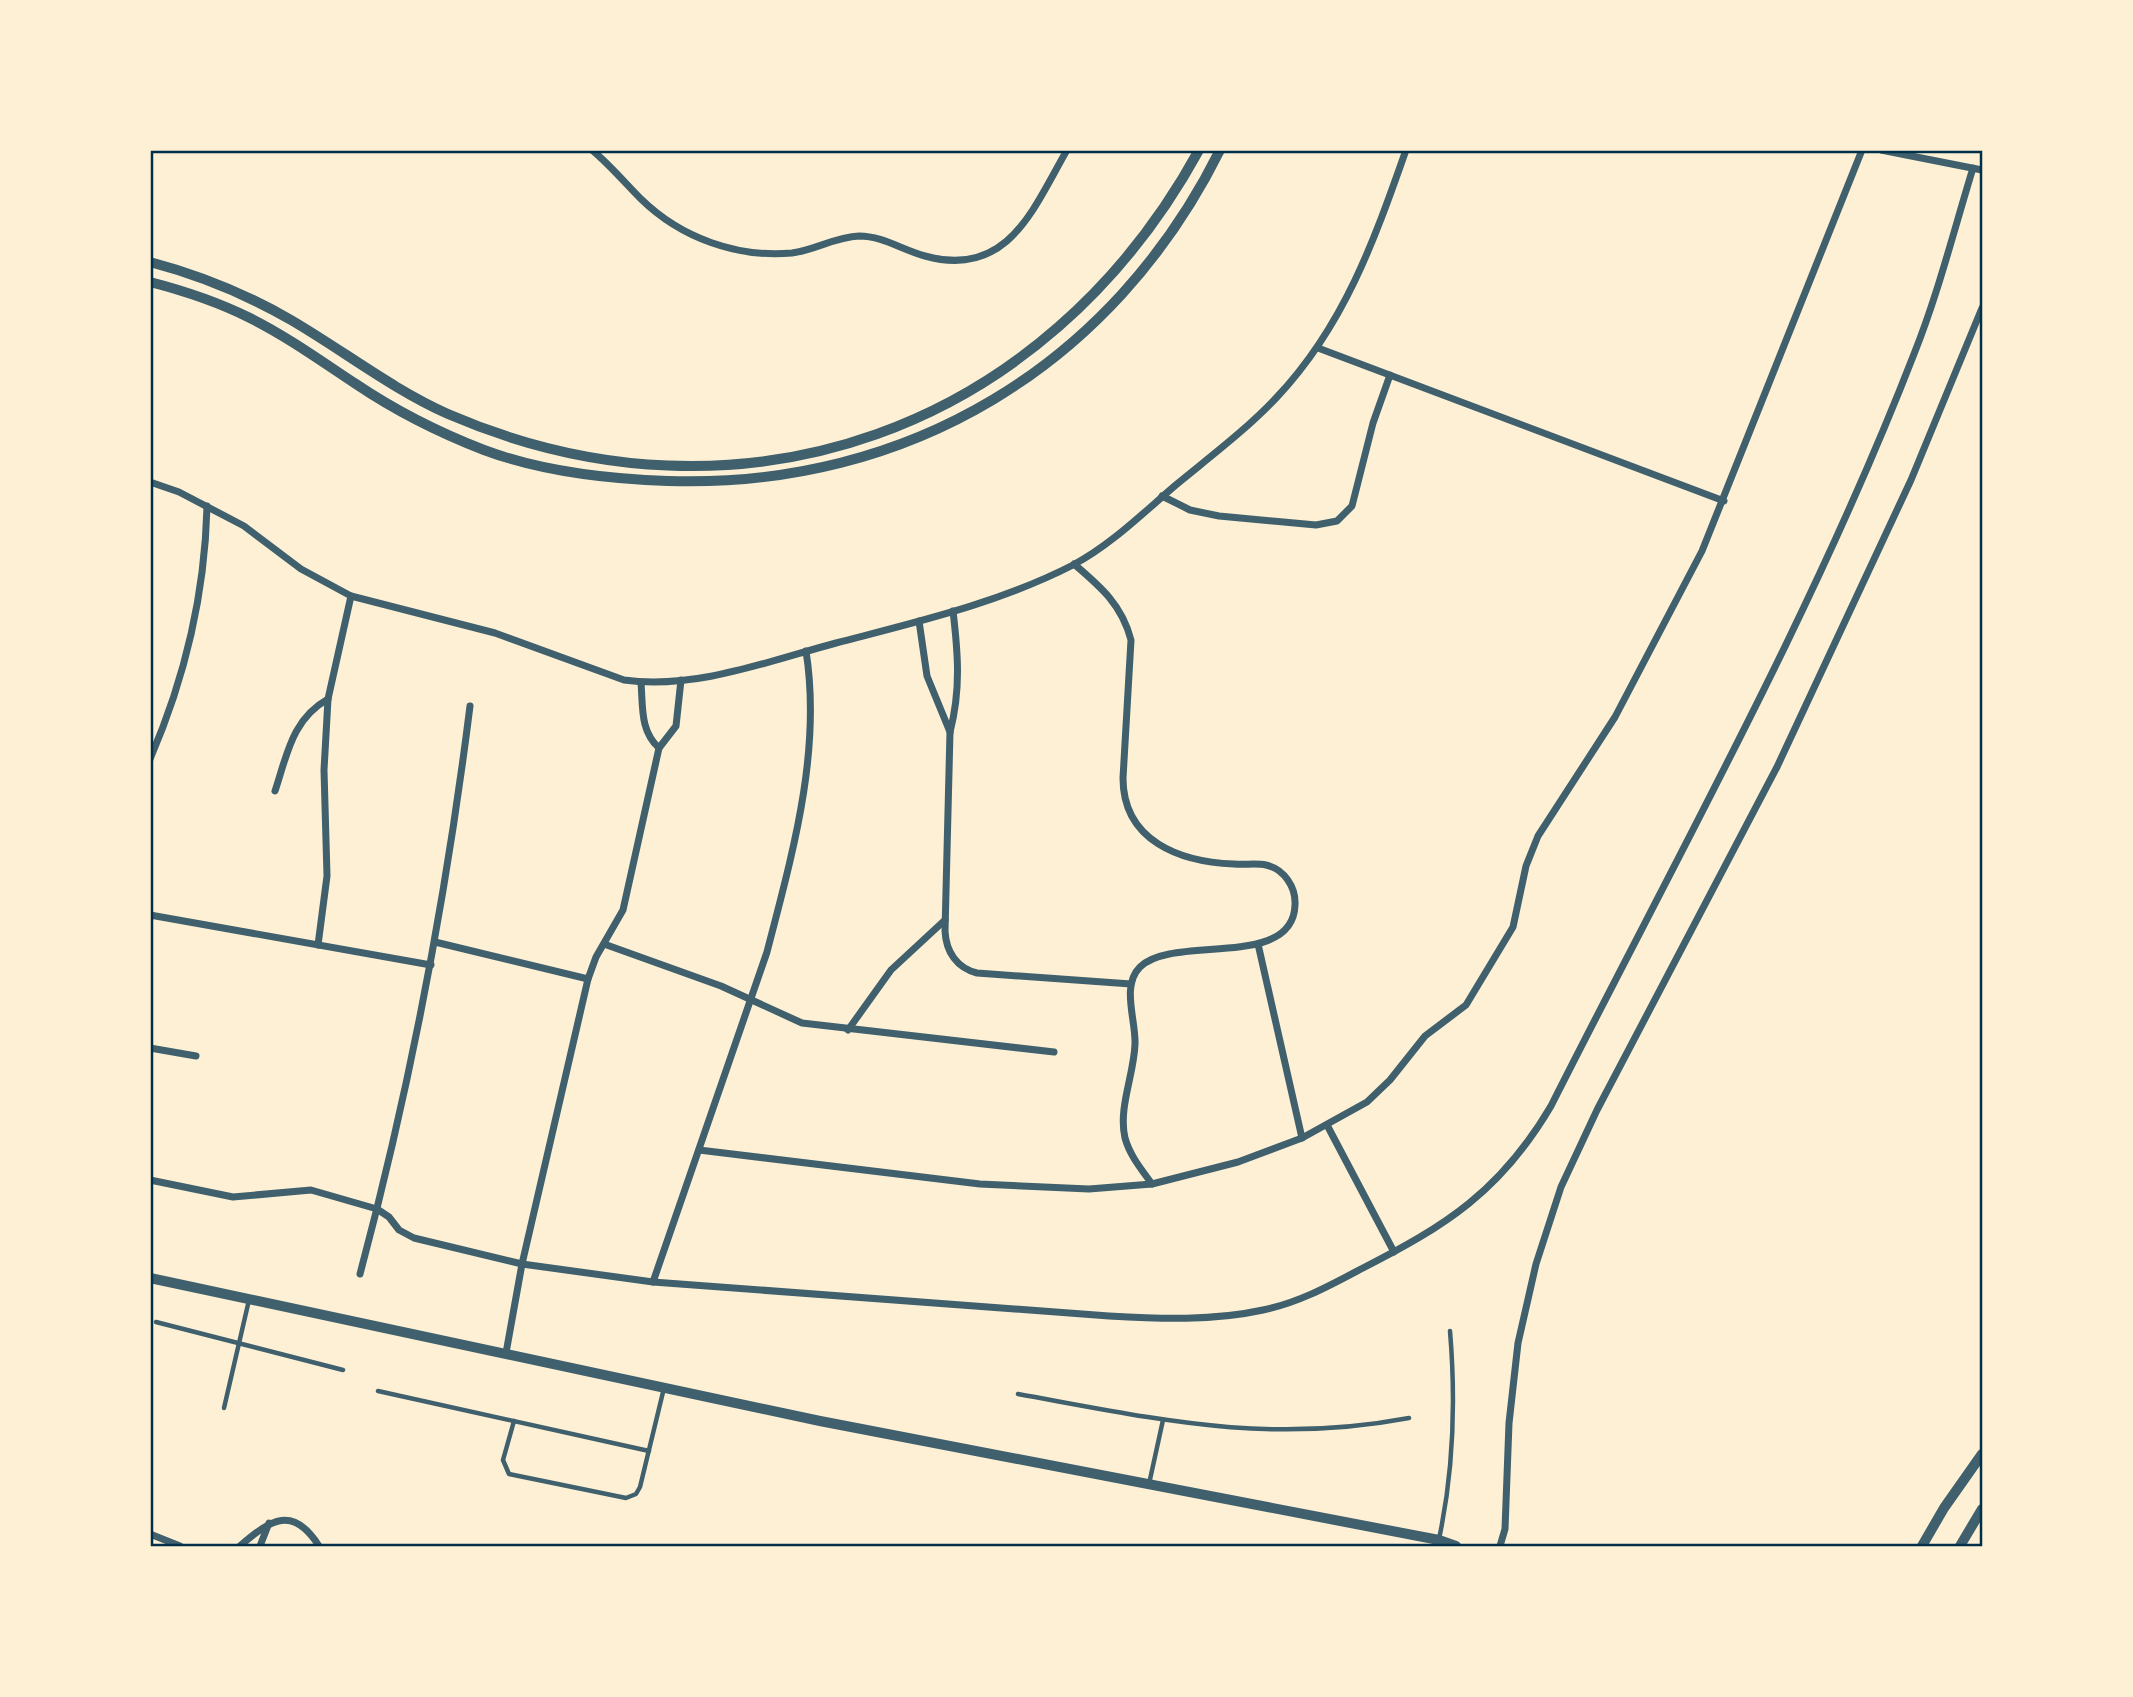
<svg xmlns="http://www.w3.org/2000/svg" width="2133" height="1697" viewBox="0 0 2133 1697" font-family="'Work Sans',sans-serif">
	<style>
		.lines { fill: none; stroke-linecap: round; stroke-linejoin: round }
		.service { stroke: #3f606c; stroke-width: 4.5 }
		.minor { stroke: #3f606c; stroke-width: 7 }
		.tertiary { stroke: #3f606c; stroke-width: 10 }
		.neatline { fill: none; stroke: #003049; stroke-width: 2.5 }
	</style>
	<rect width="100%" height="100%" fill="#fdf0d5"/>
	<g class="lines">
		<!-- service -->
		<g class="service">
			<path d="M156 1322 343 1370"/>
			<path d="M378 1391 649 1451"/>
			<path d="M1018 1394C1157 1419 1266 1445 1409 1418"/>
			<path d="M224 1408 249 1300"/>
			<path d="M514 1421 503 1460 509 1474 626 1498 636 1494 640 1487 664 1388"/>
			<path d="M1149 1484 1163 1420"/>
			<path d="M1439 1539C1454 1469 1456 1403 1450 1331"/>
		</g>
		<!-- minor -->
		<g class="minor">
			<path d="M592 150C610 165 625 183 641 199 681 238 737 258 792 253 815 250 835 237 859 236 883 236 902 250 925 256 1008 279 1033 209 1067 150"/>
			<path d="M1881 150 1982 170"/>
			<path d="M1318 348 1724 501"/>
			<path d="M150 482 179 492 244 526 301 569 351 596 495 633 624 680C694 690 769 661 836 643 916 622 999 603 1073 565 1111 545 1144 512 1177 484 1211 456 1247 429 1277 397 1344 326 1374 241 1406 150"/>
			<path d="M1162 496 1190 510 1219 516 1316 525 1337 521 1352 506 1373 423 1390 375"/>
			<path d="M1074 564C1101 587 1122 605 1131 640L1123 778C1123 841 1180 862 1234 864 1245 865 1256 863 1266 865 1284 869 1296 887 1295 905 1293 970 1173 934 1140 967 1121 986 1136 1020 1135 1044 1134 1075 1118 1108 1125 1138 1130 1156 1142 1170 1152 1184"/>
			<path d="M953 611C958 653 961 690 950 732L945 931C946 952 957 968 977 973L1131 984"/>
			<path d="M919 621 927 676 950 732"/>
			<path d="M641 683C643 707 640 731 659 748"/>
			<path d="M150 759C185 678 205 593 207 506"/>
			<path d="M275 791C287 755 292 719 328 699"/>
			<path d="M150 915 431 965"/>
			<path d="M435 942 588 979"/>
			<path d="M604 944 721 986 802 1023 1054 1052"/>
			<path d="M1258 944 1302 1138"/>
			<path d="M318 945 327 876 324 770 328 699 351 596"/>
			<path d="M848 1030 891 970 945 920"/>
			<path d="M150 1048 196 1056"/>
			<path d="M1327 1125 1394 1252"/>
			<path d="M699 1150 980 1184 1089 1189 1152 1184 1238 1162 1302 1138 1367 1102 1390 1080 1425 1036 1466 1005 1513 927 1526 866 1538 836 1615 717 1702 551 1862 150"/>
			<path d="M150 1180 233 1197 311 1190 377 1209 389 1217 399 1230 414 1238 522 1264 653 1282 1109 1316C1160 1319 1213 1321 1263 1310 1298 1303 1329 1286 1361 1269 1446 1226 1501 1191 1551 1106 1675 860 1814 612 1914 354 1938 294 1954 230 1973 168"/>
			<path d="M360 1274C410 1087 446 898 470 706"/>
			<path d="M653 1282 767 952C792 855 822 752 806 651"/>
			<path d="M506 1353 522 1264 588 979 596 957 623 910 659 748 676 726 681 680"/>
			<path d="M150 1534 180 1546"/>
			<path d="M240 1546C271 1519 293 1505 319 1546"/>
			<path d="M260 1546 269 1523"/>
			<path d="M1500 1546 1505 1529 1509 1423 1518 1343 1536 1264 1561 1187 1597 1110 1777 767 1911 480 1982 308"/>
		</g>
		<!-- tertiary -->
		<g class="tertiary">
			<path d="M150 262C199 275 248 295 291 320 344 351 392 389 448 414 742 541 1046 429 1199 150"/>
			<path d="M150 282C185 291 218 302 250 318 288 337 321 361 356 384 396 411 440 433 484 450 543 472 606 479 668 481 908 489 1113 365 1220 150"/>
			<path d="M150 1278 820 1421 1439 1540 1456 1546"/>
			<path d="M1922 1546 1944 1508 1982 1454"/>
			<path d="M1960 1546 1982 1509"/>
		</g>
	</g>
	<!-- border -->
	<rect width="2133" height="1697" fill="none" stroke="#fdf0d5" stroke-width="304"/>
	<rect x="152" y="152" width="1829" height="1393" class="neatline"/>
</svg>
